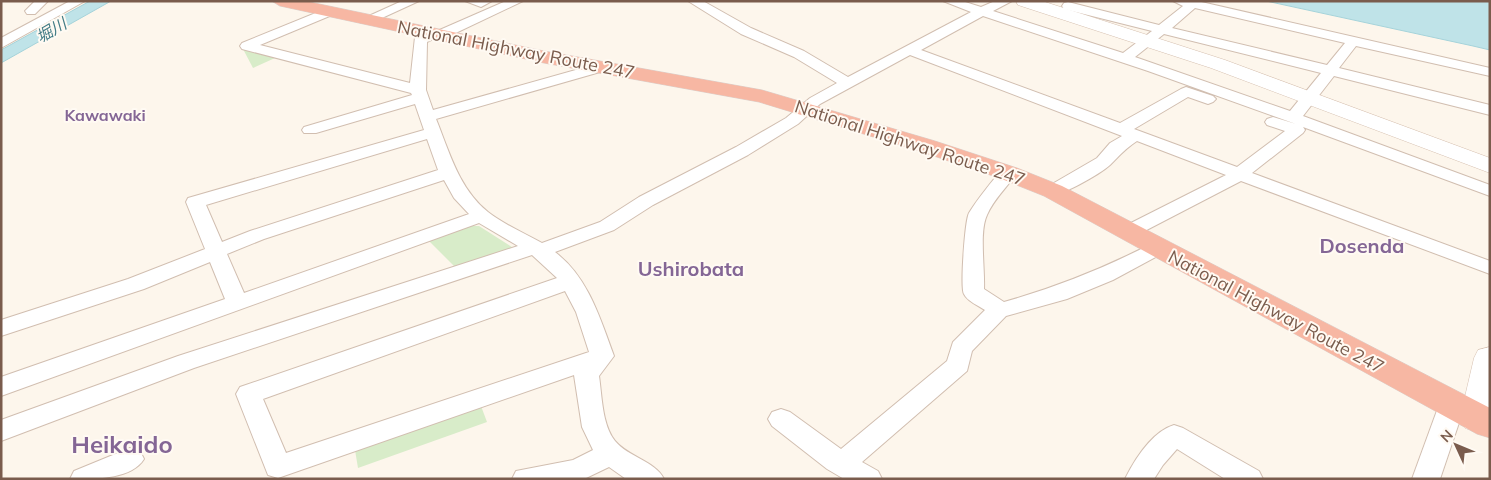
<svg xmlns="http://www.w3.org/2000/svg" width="1491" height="480" viewBox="0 0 1491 480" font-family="Mulish,'Noto Sans JP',sans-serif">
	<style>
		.green { fill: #d8ecc9 }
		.water { fill: #bfe3e8; stroke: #a5d3da }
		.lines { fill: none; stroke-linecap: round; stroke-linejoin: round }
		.street-casing { stroke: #d1beb0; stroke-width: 2 }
		.secondary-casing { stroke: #d6c0b0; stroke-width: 1 }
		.highway-casing { stroke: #dad1cd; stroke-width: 1 }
		.street { fill: #fff; fill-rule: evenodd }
		.secondary { fill: #fff; fill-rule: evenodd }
		.highway { fill: #f7b7a3; fill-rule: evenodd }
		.labels { text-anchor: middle; stroke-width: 4; stroke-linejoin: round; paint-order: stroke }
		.far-water-label { font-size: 16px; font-style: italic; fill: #437c86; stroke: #fffaf3 }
		.far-quarter-label { font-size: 16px; font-weight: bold; fill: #846695; stroke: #fffaf3 }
		.street-label { font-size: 18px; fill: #7a5c4d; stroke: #fffaf3 }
		.quarter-label { font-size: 20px; font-weight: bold; fill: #846695; stroke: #fffaf3 }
		.near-quarter-label { font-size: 24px; font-weight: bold; fill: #846695; stroke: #fffaf3 }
	</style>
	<rect width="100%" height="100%" fill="#fdf6ec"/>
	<!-- green -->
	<g class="green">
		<path d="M243 49 275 58 253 68Z"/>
		<path d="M469 226H479L515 249 456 268 429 241Z"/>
		<path d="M481 406 487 422 358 468 355 450Z"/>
	</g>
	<!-- water -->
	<g class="water">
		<path d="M90 1H111L1 63V50Z"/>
		<path d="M1266 1H1490V50L1473 46Z"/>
	</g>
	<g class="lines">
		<defs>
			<g id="street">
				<path d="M35 1H48L35 14H27L25 11Z"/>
				<path d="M70 1H85L1 48V38Z"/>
				<path d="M402 1H419L371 23H361L360 20Z"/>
				<path d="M465 1H492L481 7Z"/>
				<path d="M506 1H523L443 39H433L427 42 426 90 433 110 597 64H607L609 67 607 70 436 119C449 151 459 189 488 212 503 224 524 233 542 243L600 222 639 197 736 147 786 118 810 98 837 83 794 57 741 34 688 1H703L751 28 804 51 848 77 971 12 943 1H962L981 7 995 1H1012L993 11 1123 53 1152 31 1064 9 1062 6 1064 3 1068 2 1159 25 1183 6 1173 1H1197L1490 68V76L1356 46 1339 68 1490 105V115L1334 76 1303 116 1490 185V196L1303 127 1305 130 1303 133 1252 173 1490 261V274L1241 181 1135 236H1121L1118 232 1121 228 1226 175 1137 141C1126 148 1119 156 1110 165 1100 174 1059 198 1047 195L1044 191 1047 187 1097 158 1110 143 1122 136 910 55 820 104 798 124 748 155 653 205 614 230 555 252C588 277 600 318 614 356L599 376C602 396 602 425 615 441 628 457 655 461 664 479H626L609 467 584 479H512L516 471 573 460 593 450 582 427 574 375 278 478 268 475 236 394 240 387 557 278 532 255 194 368 1 441V420L178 356 518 246 479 223 1 396V377L225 299 210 262 144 289 1 336V320L128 279 205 249 186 202 188 198 424 130 415 104 316 133H304L302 130 304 127 412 95 411 93 242 49 240 46 242 43 328 8 332 9 334 12 332 15 260 45 410 83 415 37 430 31 435 32ZM1195 8 1345 43 1327 65 1172 28ZM983 16 1148 71 1296 124 1273 117 1267 119 1265 122 1267 125 1285 131 1237 167 1134 129 1188 97 1208 104 1213 102 1216 99 1213 96 1186 87 1181 89 1120 123 921 50ZM1164 34 1321 73 1290 111 1135 57ZM427 139 438 170 250 231 222 242 206 205ZM444 180 454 198 469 214 244 293 227 254 264 239ZM565 291 576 312 589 352 286 453 263 399Z"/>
				<path d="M1008 168 1014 169 1017 173C1008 186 993 200 987 215 979 231 985 269 984 289L1004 302C1057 287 1102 269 1151 244L1158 242 1165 244 1168 248 1165 252 1113 280 1067 299 1006 316 972 351 967 371 862 462 878 471 882 479H844L827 469 772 426 768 419 772 412 781 409 790 412 841 449 947 361 953 342 985 310C979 306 967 301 964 294 960 288 965 220 969 213 978 198 991 183 1002 169Z"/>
				<path d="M1452 395 1461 398 1465 405 1440 479H1412L1439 405 1443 398Z"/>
				<path d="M1174 425 1183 428 1259 471 1263 479H1225L1177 449 1163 465 1154 479H1125C1135 459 1152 432 1174 425Z"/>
				<path d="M130 448 140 451 144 459C131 480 93 479 70 479L74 471Z"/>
			</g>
			<g id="secondary">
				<path d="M1016 1H1042L1225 60 1490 158V173L1211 68 1018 5Z"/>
				<path d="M1490 347V428L1478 432 1465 428 1460 418 1474 358 1478 350Z"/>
			</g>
			<path id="highway" d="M272 1H305L544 51 762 90 935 141 1017 168 1062 186 1490 408V438L1477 434 1044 196 999 178 919 151 759 102 544 63 280 6Z"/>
		</defs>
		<!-- street casing -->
		<use href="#street" class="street-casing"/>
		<!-- secondary casing -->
		<use href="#secondary" class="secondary-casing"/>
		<!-- highway casing -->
		<use href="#highway" class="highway-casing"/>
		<!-- street -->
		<use href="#street" class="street"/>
		<!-- secondary -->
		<use href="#secondary" class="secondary"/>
		<!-- highway -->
		<use href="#highway" class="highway"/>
	</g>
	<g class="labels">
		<!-- far-water labels -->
		<g class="far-water-label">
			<text transform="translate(51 30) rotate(-30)" y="6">堀川</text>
		</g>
		<!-- far-quarter labels -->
		<g class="far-quarter-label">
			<text x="105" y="121">Kawawaki</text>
		</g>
		<!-- street labels -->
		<g class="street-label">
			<text transform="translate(516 50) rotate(11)" y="6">National Highway Route 247</text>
			<text transform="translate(910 143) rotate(18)" y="6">National Highway Route 247</text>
			<text transform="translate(1276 312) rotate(28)" y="6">National Highway Route 247</text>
		</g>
		<!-- quarter labels -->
		<g class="quarter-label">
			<text x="1362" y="253">Dosenda</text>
			<text x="691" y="276">Ushirobata</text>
		</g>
		<!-- near-quarter labels -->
		<g class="near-quarter-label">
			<text x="122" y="453">Heikaido</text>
		</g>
	</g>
	<!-- border -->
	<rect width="1491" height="480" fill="none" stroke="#7a5c4d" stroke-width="5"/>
	<!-- north arrow -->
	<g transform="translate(1456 445) rotate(314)" stroke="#fffaf3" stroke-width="4" paint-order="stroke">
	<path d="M0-4L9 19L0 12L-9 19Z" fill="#7a5c4d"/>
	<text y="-8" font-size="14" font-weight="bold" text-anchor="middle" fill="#7a5c4d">N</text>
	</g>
</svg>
